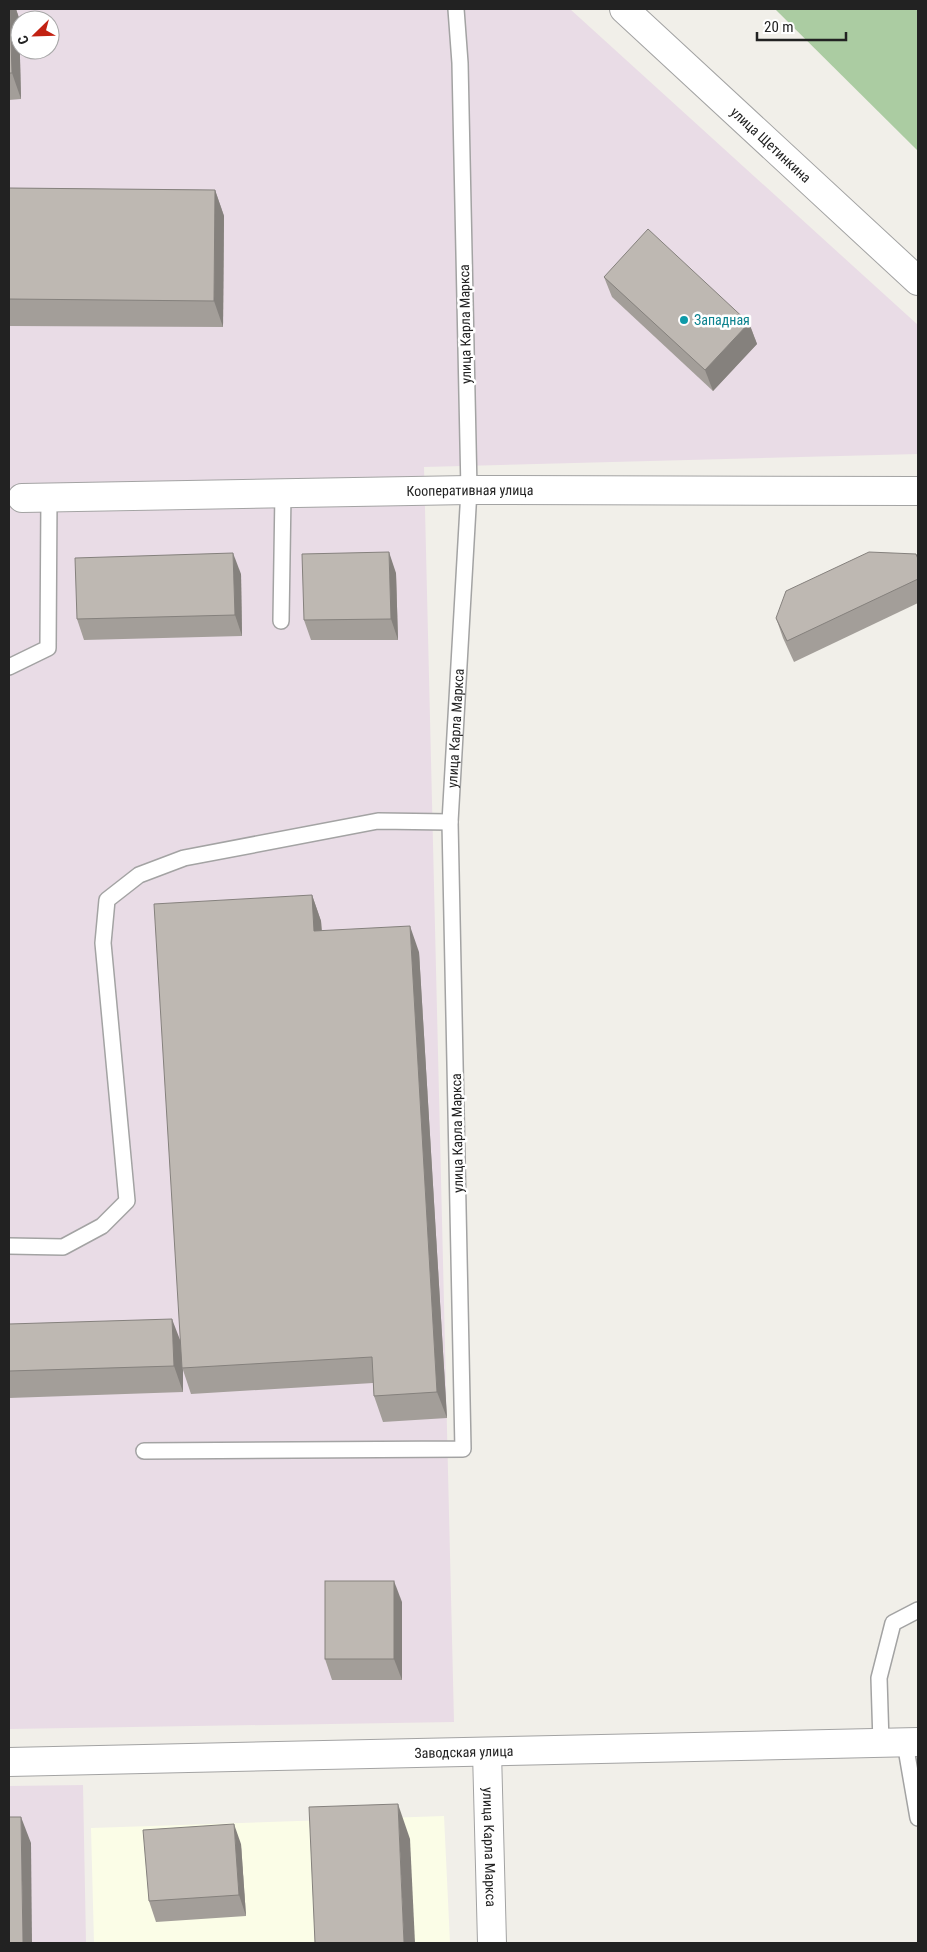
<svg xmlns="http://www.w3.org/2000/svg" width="927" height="1952" viewBox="0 0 927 1952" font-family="'Roboto Condensed',sans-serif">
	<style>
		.industrial { fill: #e9dce6; fill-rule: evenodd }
		.education { fill: #fbfde7 }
		.forest { fill: #abcca2 }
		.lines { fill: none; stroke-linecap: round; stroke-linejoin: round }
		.service-casing { stroke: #a3a3a3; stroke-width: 18 }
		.minor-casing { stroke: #a3a3a3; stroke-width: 30 }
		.tertiary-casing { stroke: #a3a3a3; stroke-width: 30 }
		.service { stroke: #fff; stroke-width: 15 }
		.minor { stroke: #fff; stroke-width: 28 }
		.tertiary { stroke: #fff; stroke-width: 28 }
		.wall { fill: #a39e99 }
		.shaded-wall { fill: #85817d }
		.building { fill: #beb8b2; stroke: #85817d }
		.culture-dot { fill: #0f9aa8; stroke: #fff; stroke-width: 2 }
		.labels { text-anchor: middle; stroke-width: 5; stroke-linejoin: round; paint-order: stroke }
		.street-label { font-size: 14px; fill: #222; stroke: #fff }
		.culture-label { font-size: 14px; fill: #0d838f; stroke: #fff; text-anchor: start }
	</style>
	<rect width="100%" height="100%" fill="#f1efe9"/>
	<!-- industrial -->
	<g class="industrial">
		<path d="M9 9H570L918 325V454L424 467 454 1722 9 1729ZM20 20H50V50H20Z"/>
		<path d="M83 1785 86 1943H9V1786Z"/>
	</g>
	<!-- education -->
	<path class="education" d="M444 1816 450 1943H94L91 1828Z"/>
	<!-- forest -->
	<path class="forest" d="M775 9H918V151Z"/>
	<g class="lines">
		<defs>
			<g id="service">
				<path d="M281 621 283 493"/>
				<path d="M9 667 48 648 49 498"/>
				<path d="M9 1246 63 1247 102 1226 127 1201 103 943 107 900 139 875 184 858 378 821 450 822"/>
				<path id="s1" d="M144 1451 463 1449 450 822 469 490 460 63 456 9"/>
				<path d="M881 1743 879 1678 893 1623 918 1610"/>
				<path d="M905 1743 918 1818"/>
			</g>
			<g id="minor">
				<path id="s2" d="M22 498 469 490 918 491"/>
				<path id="s3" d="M487 1752 492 1943"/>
				<path id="s4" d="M9 1762 918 1742"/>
			</g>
			<g id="tertiary">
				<path id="s5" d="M624 9 918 281"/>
			</g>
		</defs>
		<!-- service casing -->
		<use href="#service" class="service-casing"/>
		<!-- minor casing -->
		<use href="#minor" class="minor-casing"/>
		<!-- tertiary casing -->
		<use href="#tertiary" class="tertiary-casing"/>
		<!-- service -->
		<use href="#service" class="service"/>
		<!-- minor -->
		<use href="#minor" class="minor"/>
		<!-- tertiary -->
		<use href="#tertiary" class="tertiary"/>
	</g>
	<!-- wall -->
	<g class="wall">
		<path d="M9 9H16L19 18 21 99 9 100Z"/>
		<path d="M9 188 215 190 224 216 223 327 9 326Z"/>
		<path d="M604 277 749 323 757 344 713 391 612 297Z"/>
		<path d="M918 559V603L794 662 783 638 776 618Z"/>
		<path d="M396 573 398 640H311L304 620Z"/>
		<path d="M241 574 242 636 84 640 77 619Z"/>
		<path d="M312 895 321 921 322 931 419 952 447 1418 383 1422 374 1396 373 1383 191 1394 183 1370V1392L9 1398V1324L180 1341Z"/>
		<path d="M402 1602V1680H332L325 1659Z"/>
		<path d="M241 1844 246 1916 156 1922 149 1901Z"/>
	</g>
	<!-- shaded-wall -->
	<g class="shaded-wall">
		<path d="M10 9H16L19 18 21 99 12 73Z"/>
		<path d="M215 190 224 216 223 327 214 301Z"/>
		<path d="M749 323 757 344 713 391 705 370Z"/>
		<path d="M389 552 396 573 398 640 391 619Z"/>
		<path d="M233 553 241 574 242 636 235 615Z"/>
		<path d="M312 895 321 921 323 958 314 931Z"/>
		<path d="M410 926 419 952 447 1418 437 1392Z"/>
		<path d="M172 1319 182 1345V1368L183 1370V1392L174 1366Z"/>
		<path d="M394 1581 402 1602V1680L394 1659Z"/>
		<path d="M398 1804 410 1839 415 1943H404Z"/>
		<path d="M21 1817 31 1843 32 1943H23Z"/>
		<path d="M234 1824 241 1844 246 1916 239 1895Z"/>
	</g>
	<!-- building -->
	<g class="building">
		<path d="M9 9H10L12 73H9Z"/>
		<path d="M9 188 215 190 214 301 9 299Z"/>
		<path d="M648 229 749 323 705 370 604 277Z"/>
		<path d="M389 552 391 619 304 620 302 554Z"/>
		<path d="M869 552 916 554 918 559V579L787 641 776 618 786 591Z"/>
		<path d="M233 553 235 615 77 619 75 558Z"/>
		<path d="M312 895 314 931 410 926 437 1392 374 1396 372 1357 182 1368 154 904Z"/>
		<path d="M172 1319 174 1366 9 1371V1324Z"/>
		<rect x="325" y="1581" width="69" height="78"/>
		<path d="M398 1804 404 1943H315L309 1807Z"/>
		<path d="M9 1817H21L23 1943H9Z"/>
		<path d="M234 1824 239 1895 149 1901 143 1830Z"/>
	</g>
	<!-- markers -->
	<circle class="culture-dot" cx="684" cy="320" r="5"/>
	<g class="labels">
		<!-- street labels -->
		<g class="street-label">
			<text dy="5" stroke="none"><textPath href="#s5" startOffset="200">улица Щетинкина</textPath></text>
			<text transform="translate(465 324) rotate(-91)" y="5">улица Карла Маркса</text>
			<text dy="5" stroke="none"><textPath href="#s2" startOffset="448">Кооперативная улица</textPath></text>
			<text dy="5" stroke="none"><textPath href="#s1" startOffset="1040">улица Карла Маркса</textPath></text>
			<text transform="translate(457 1133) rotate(-91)" y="5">улица Карла Маркса</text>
			<text dy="5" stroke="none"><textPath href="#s4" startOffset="455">Заводская улица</textPath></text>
			<text dy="5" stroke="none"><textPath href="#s3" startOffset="95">улица Карла Маркса</textPath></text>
		</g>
		<!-- culture labels -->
		<g class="culture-label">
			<text x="694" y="325">Западная</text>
		</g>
	</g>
	<!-- border -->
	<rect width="927" height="1952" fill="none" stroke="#222222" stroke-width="20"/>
	<!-- north arrow -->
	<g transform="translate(35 35) rotate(247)"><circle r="24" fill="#ffffff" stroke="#a7a7a7"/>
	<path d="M0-4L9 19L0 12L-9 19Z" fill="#c22112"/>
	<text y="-8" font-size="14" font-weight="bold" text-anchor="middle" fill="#222222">С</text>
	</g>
	<!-- scale -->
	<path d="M757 32v8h89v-8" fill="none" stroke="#222222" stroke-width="2.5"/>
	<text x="764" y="32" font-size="15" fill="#222222" stroke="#ffffff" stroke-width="4" paint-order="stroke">20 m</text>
</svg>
